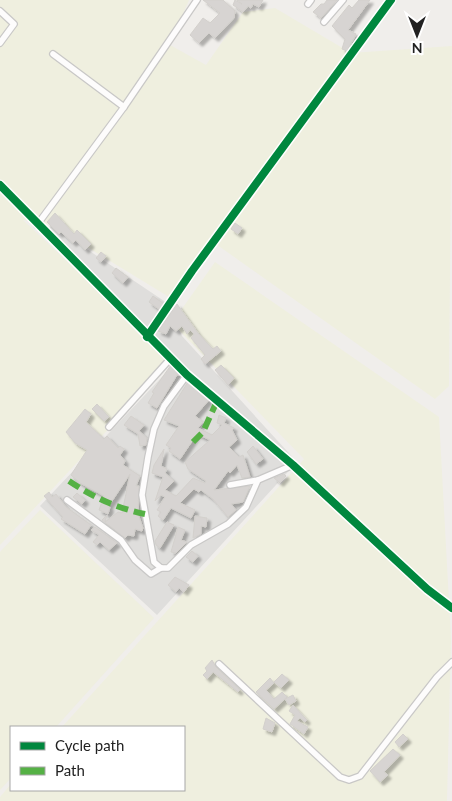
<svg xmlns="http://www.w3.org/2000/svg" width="452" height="801" viewBox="0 0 452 801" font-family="Lato,sans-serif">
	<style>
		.residential { fill: #dfdedc }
		.farmland { fill: #efefdf }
		.building { fill: #d7d4d2; stroke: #d3d0cc; filter: url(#shadow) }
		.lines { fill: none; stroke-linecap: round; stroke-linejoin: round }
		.street-casing { stroke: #c9c8c7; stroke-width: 8 }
		.street { stroke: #fdfcfc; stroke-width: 5.5 }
		.quiet { stroke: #55b145; stroke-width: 6; stroke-dasharray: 12 6; stroke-linecap: butt }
		.cycleway-casing { stroke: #fff; stroke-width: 11 }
		.cycleway { stroke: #00873e; stroke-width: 8 }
	</style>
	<defs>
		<filter id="shadow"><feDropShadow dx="3.5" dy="3.5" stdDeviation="1" flood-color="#0004"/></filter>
	</defs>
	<rect width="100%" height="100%" fill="#f0eeeb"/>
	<!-- residential -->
	<path class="residential" d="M51 225 167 303 182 336 297 462 157 615 40 506 177 361 48 233Z"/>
	<!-- farmland -->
	<g class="farmland">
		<path d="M0 0H189L170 45 206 65 243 12 275 8 351 53 452 46 449 386 435 399 213 242 174 300 51 225 23 220 173 360 0 545Z"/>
		<path d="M215 262 439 417 451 639 447 801H0V797L11 784V790H184V727H62L304 459 172 323Z"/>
		<path d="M40 510 154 618 56 727H11V778L0 790V552Z"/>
	</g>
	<!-- building -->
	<g class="building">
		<path d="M203 0H223L235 11 234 18 215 38 209 33 199 43 190 35 203 18 210 23 220 13Z"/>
		<path d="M235 0 242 4 237 0H263L259 7 253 4 251 8 248 6 243 12 233 5Z"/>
		<path d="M327 0H337L321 18 313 12 321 4H324Z"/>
		<path d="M359 0H370L348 30 356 34 347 51 342 49 345 39 332 26 349 5 352 8Z"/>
		<path d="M55 213 74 234 77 230 91 244 85 250 76 240 73 243 61 232 59 234 47 222Z"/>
		<path d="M235 223 242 228 238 234 231 229Z"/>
		<path d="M101 252 106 256 101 262 96 258Z"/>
		<path d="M116 268 128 277 123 283 112 273Z"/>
		<path d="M153 296 164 304 160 310 149 302Z"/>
		<path d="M177 304 198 333 213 349 217 346 221 351 205 364 201 359 205 355 191 338 194 334 190 330 187 334 182 326 176 331 170 326 166 334 158 331Z"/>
		<path d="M171 365 180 375H177L157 408 148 403 154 393 152 392Z"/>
		<path d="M221 365 234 378 228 385 215 370Z"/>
		<path d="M188 382 209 400 195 416 203 422 198 428 212 435 222 425 217 423 219 415 226 418 224 423 234 428 232 430 237 440 229 447 239 457 243 455 250 477 242 478 237 465 230 473 228 471 214 490 250 486 243 502 231 504 236 510 228 517 213 499 201 490 199 492 194 489 180 503 195 510 191 518 171 508 163 520 158 516 161 512 157 510 165 497 161 495 155 501 163 477 152 473 154 465 164 449 161 466 167 469 165 473 174 481 165 490 176 496 193 478 205 483 206 481 188 469 185 462 210 440 197 434 180 459 169 451 171 448 166 445 179 426 164 420Z"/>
		<path d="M97 404 109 417 104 421 92 409Z"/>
		<path d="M85 409 91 414 86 422 104 439 107 436 118 448 120 446 124 449 120 455 125 461 123 465 140 476 136 486H139L138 514 143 528 142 531 135 529 134 536 128 535 125 538 102 520 107 515 105 522 118 512 122 513 130 474 108 507H110L108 514 99 510 104 496 80 483 71 475 87 450 75 443 66 432Z"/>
		<path d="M131 416 144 425 139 431 147 438 146 445 140 446 138 434 124 425Z"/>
		<path d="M253 446 263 459 256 464 247 452Z"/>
		<path d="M284 474 286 476 280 483 274 478Z"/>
		<path d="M49 492 52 497 56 494 66 507 91 525 85 534 61 519 63 517 44 496Z"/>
		<path d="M77 493 85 500 82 504 73 497Z"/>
		<path d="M195 516 207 518 206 527 201 526V534L193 538Z"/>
		<path d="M167 522 174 525 160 548 156 545 155 541Z"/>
		<path d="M95 527 117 543 109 550 100 542 97 545 93 542 99 535 91 530Z"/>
		<path d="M178 527 185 530 181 540 187 542 176 553 171 552Z"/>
		<path d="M192 551 198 556 193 562 186 557Z"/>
		<path d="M175 577 189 585 184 592 179 588 176 592 168 585Z"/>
		<path d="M212 660 216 667 240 690 238 692 213 672 207 679 203 675 207 671 205 668Z"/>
		<path d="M282 674 289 680 281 688 274 682Z"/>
		<path d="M270 678 274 683 266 690 274 699 282 692 287 697 274 709 256 692Z"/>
		<path d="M293 695 296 701 289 705 285 699Z"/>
		<path d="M293 705 307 720 305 722 300 718 297 721 308 727 304 734 290 724 295 715 289 711Z"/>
		<path d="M266 718 275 723 272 732 263 729Z"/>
		<path d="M403 734 408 739 399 747 395 742Z"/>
		<path d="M393 749 400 755 384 772 388 775 380 782 370 771Z"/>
	</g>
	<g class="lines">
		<defs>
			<g id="street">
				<path d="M308 4 311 0"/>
				<path d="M0 11 14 24 0 43"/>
				<path d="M324 22 343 0"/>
				<path d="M53 54 124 107"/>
				<path d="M0 185 187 375 293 465 427 589 452 608"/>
				<path d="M37 225 124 107 197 0"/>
				<path d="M147 337 192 271 391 0"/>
				<path d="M187 375 164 406 154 429 148 457 142 495 154 562 161 568H168L191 545 228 524 246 507 258 480 293 465"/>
				<path d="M109 427 170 359"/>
				<path d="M230 485 258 480"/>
				<path d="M67 500 121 540 135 560 151 574 161 568"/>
				<path d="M219 664 340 777 349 780 360 776 437 677 452 662"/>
			</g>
		</defs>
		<!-- street casing -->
		<use href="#street" class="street-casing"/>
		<!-- street -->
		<use href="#street" class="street"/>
		<!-- quiet -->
		<g class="quiet">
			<path d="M193 442 203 432 217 401"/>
			<path d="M69 481C93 497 116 508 145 514"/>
		</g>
		<defs>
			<g id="cycleway">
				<path d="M0 185 187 375 293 465 427 589 452 608"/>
				<path d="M147 337 192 271 391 0"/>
			</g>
		</defs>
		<!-- cycleway casing -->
		<use href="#cycleway" class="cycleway-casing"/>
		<!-- cycleway -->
		<use href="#cycleway" class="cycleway"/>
	</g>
	<!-- legend -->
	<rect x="10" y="726" width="175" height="65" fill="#ffffff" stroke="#a7a7a7"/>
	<rect x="20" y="742" width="25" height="8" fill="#00873e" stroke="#a7a7a7"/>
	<text x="55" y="751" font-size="15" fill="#222222">Cycle path</text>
	<rect x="20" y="767" width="25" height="8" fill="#55b145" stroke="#a7a7a7"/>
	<text x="55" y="776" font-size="15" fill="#222222">Path</text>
	<!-- north arrow -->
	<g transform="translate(417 35) rotate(180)" stroke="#ffffff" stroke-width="4" paint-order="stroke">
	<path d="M0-4L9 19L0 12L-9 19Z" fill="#222222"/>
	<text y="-8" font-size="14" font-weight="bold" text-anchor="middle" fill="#222222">N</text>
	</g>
</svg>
